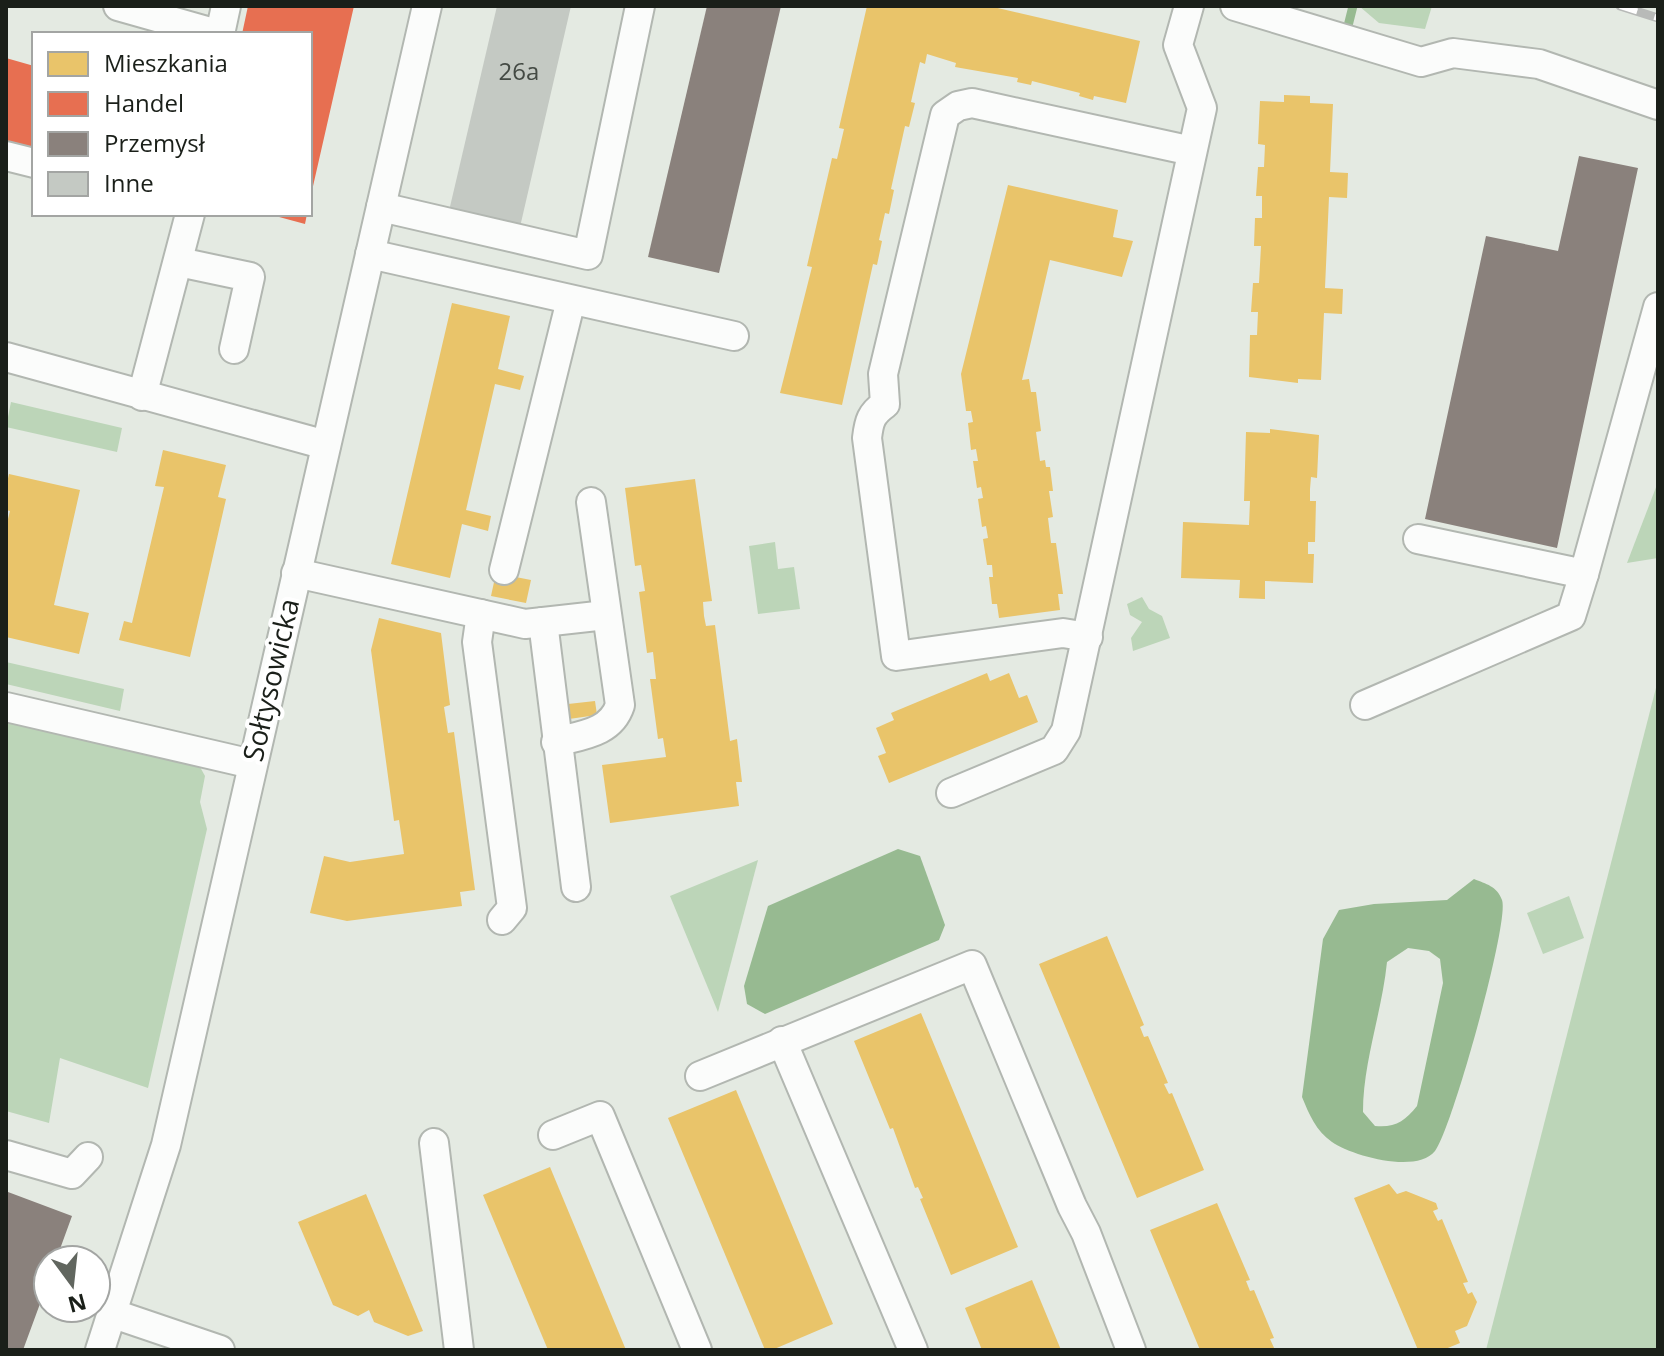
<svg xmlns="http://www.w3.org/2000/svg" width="1664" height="1356" viewBox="0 0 1664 1356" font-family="'Open Sans',sans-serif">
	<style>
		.green { fill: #bcd5b8 }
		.water { fill: #97ba91; fill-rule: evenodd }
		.homes { fill: #e9c46a }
		.shops { fill: #e76f51 }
		.industry { fill: #8a817c }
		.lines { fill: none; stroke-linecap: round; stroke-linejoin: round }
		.stream { stroke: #97ba91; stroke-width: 9 }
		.building { fill: #c4c9c3 }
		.minor-casing { stroke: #b2b7b1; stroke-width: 32 }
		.minor { stroke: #fbfcfb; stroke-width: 28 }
		.rail-casing { stroke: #b8bab8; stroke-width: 9 }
		.rail { stroke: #fff; stroke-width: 6; stroke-dasharray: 18; stroke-linecap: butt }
		.labels { text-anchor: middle; stroke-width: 8; stroke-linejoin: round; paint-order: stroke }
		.number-label { font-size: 24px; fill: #444a44 }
		.street-label { font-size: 28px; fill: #1a1f19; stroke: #fff }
	</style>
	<rect width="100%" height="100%" fill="#e4eae2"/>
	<!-- green -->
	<g class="green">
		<path d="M1359 6H1432L1425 29 1379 23Z"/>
		<path d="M11 402 122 428 117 452 6 427Z"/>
		<path d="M1658 482V558L1627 563Z"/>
		<path d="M775 542 778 569 794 567 800 609 758 614 749 546Z"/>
		<path d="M1142 597 1149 609 1162 616 1170 638 1133 651 1131 638 1142 622 1130 615 1127 604Z"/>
		<path d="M6 662 124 689 120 711 6 684Z"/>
		<path d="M1658 680V1350H1486Z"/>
		<path d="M6 719 200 767 205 776 200 802 207 829 148 1088 60 1058 49 1123 6 1111Z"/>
		<path d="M758 860 718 1012 670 896Z"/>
		<path d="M1569 896 1584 938 1543 954 1527 913Z"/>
	</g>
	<!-- water -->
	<g class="water">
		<path d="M898 849 920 856 945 925 939 940 765 1014 747 1004 744 986 768 906Z"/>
		<path d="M1474 879C1486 884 1497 886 1502 900 1510 921 1451 1132 1435 1151 1417 1174 1352 1156 1332 1142 1316 1131 1309 1114 1302 1097L1323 939 1339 910 1374 904 1447 900ZM1408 948 1429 951 1440 959 1443 983 1417 1106C1405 1121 1395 1128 1375 1126L1363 1112C1363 1062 1382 1012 1387 962Z"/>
	</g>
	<!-- homes -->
	<g class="homes">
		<path d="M867 6H989L1140 41 1126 103 1094 96 1093 100 1079 96 1080 93 1032 81 1031 85 1017 82 1018 78 955 67 956 63 927 54 925 64 920 62 911 102 915 103 909 127 905 126 891 189 894 190 889 214 885 213 879 240 882 241 877 265 873 264 842 405 780 393 812 267 807 266 832 158 837 159 844 129 839 128Z"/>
		<path d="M1284 95 1310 96V103L1333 104 1330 172 1348 173 1347 198 1329 197 1325 288 1343 289 1342 314 1324 313 1321 380 1298 379V383L1249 377 1250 335H1257L1258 312H1251L1253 283H1259L1261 246H1254L1255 218H1262V196H1256L1258 167H1264L1265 145 1258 144 1260 101 1284 102Z"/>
		<path d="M1008 185 1118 210 1113 237 1133 241 1122 277 1050 260 1022 380 1029 379 1031 392H1036L1041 431 1036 432 1040 461 1045 460 1046 467H1050L1053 491H1049L1053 517 1048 518 1051 543H1056L1063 594H1058L1060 610 999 618 997 604H992L989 577H993L992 565H987L983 539 988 538 986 526 982 527 978 499 983 498 981 487 977 488 973 461H978L976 449 971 450 968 423 973 422 971 411H966L961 374Z"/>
		<path d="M452 303 510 316 498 369 524 376 520 390 495 384 466 510 491 516 488 531 462 524 450 578 391 564Z"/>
		<path d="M1270 429 1319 435 1317 478 1311 477 1310 489V501H1316L1315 542H1308V554H1314L1313 583 1265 581V599L1239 598 1240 580 1181 578 1183 522 1249 525 1250 501H1244L1246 432 1270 433Z"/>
		<path d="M163 450 226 465 218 497 226 499 190 657 119 640 124 621 132 623 164 487 155 486Z"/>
		<path d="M9 474 80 490 54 605 89 613 79 654 6 637V527L10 511 6 510V487Z"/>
		<path d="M695 479 712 601 703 602 704 616 706 626 715 625 730 741 737 739 742 782H736L739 806 610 823 602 765 666 757 663 738 658 739 650 679H656L653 652 647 653 639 592 645 591 641 565 635 566 625 488Z"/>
		<path d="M496 573 531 580 526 603 491 596Z"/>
		<path d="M379 618 441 633 450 705 444 707 448 733 454 732 475 890 460 892 462 906 347 921 310 913 324 856 350 862 404 854 399 820 394 821 371 650Z"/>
		<path d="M987 673 990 681 1009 673 1019 698 1027 695 1038 722 889 783 878 756 886 753 876 728 894 720 891 713Z"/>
		<path d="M595 701 597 715 569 719 568 704Z"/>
		<path d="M1107 936 1144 1025 1140 1027 1144 1037 1148 1036 1168 1083 1164 1084 1169 1094 1172 1093 1204 1170 1137 1198 1039 964Z"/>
		<path d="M921 1013 1018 1247 951 1275 920 1199 923 1198 918 1187 915 1188 893 1128 890 1129 854 1041Z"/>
		<path d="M736 1090 833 1324 772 1350H765L668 1118Z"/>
		<path d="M550 1167 626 1350H548L483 1195Z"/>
		<path d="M1389 1184 1397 1194 1406 1191 1436 1203 1438 1209 1433 1211 1438 1221 1442 1219 1468 1282 1463 1283 1468 1294 1472 1292 1477 1302 1467 1326 1455 1331 1460 1343 1443 1350H1418L1354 1198Z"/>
		<path d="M366 1194 423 1331 408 1336 374 1322 369 1310 358 1316 333 1305 298 1222Z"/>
		<path d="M1217 1203 1250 1280 1246 1281 1250 1291 1254 1290 1274 1338 1270 1339 1275 1350H1200L1150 1230Z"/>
		<path d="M1032 1280 1061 1350H982L965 1308Z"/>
	</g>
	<!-- shops -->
	<g class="shops">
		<path d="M248 6H354L311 195 310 34H242Z"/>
		<path d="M6 58 34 66V151L6 143Z"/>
		<path d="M268 214H307L305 224Z"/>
	</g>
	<!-- industry -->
	<g class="industry">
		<path d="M707 6H781L719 273 648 257Z"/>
		<path d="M1579 156 1638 168 1557 548 1425 519 1486 236 1558 251Z"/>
		<path d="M8 1192 72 1216 56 1260H48V1282L23 1350H6Z"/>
	</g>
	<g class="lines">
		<!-- stream -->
		<path class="stream" d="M1348 26 1353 6"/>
	</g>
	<!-- building -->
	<path class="building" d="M497 6H571L520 227 449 211Z"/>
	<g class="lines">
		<defs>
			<g id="minor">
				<path d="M118 6 217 34"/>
				<path d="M1235 6 1421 62 1453 53 1539 64 1658 105"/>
				<path d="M220 34 226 6"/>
				<path d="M6 156 34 163"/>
				<path d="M381 207 588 255 640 6"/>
				<path d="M370 254 734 336"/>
				<path d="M179 262 250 277 234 349"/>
				<path d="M6 357 326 445"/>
				<path d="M142 396 190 214"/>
				<path d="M1418 539 1584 574 1658 307"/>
				<path d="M504 570 571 300"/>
				<path d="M296 573 525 624 606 615"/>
				<path d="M481 614 477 642 512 908 502 920"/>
				<path d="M543 622 576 887"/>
				<path d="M1088 637 1063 633 896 656 867 438C869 421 871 414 885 404L883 374 945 115 958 106 972 103 1192 151"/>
				<path d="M1365 705 1571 616 1584 574"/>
				<path d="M6 707 252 764"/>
				<path d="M556 742C582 735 611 733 620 705L591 502"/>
				<path d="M951 793 1054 750 1066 731 1202 108 1178 45 1189 6"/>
				<path d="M782 1041 913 1350"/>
				<path d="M700 1076 972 965 1072 1206 1086 1233 1131 1350"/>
				<path d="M553 1135 600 1116 697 1350"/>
				<path d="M434 1143 459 1350"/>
				<path d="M6 1155 72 1174 88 1157"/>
				<path d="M114 1314 220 1350"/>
				<path d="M100 1350 166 1145 427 6"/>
			</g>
		</defs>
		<!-- minor casing -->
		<use href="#minor" class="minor-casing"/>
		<!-- minor -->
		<use href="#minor" class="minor"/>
		<defs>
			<path id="rail" d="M1620 6 1658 18"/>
		</defs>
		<!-- rail casing -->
		<use href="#rail" class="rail-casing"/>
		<!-- rail -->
		<use href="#rail" class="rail"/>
	</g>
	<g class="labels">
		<!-- number labels -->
		<g class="number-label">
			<text x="519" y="80">26a</text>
		</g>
		<!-- street labels -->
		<g class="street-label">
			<text transform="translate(271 680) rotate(-77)" y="10">Sołtysowicka</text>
		</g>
	</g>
	<!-- border -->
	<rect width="1664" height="1356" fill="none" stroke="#1a1f19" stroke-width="16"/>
	<!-- legend -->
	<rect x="32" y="32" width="280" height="184" fill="#ffffff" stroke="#a3a5a3" stroke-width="2"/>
	<rect x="48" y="52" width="40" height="24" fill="#e9c46a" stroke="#a3a5a3" stroke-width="2"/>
	<text x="104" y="72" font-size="24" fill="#1a1f19">Mieszkania</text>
	<rect x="48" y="92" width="40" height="24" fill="#e76f51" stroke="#a3a5a3" stroke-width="2"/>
	<text x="104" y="112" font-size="24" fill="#1a1f19">Handel</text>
	<rect x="48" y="132" width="40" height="24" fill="#8a817c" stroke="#a3a5a3" stroke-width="2"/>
	<text x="104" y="152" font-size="24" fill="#1a1f19">Przemysł</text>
	<rect x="48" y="172" width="40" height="24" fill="#c4c9c3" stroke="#a3a5a3" stroke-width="2"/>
	<text x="104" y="192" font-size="24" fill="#1a1f19">Inne</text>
	<!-- north arrow -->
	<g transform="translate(72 1284) rotate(165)"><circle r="38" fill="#ffffff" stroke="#a3a5a3" stroke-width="2"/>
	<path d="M0-6L14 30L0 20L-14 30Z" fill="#61665f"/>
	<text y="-12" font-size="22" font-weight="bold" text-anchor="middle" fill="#1a1f19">N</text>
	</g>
</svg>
